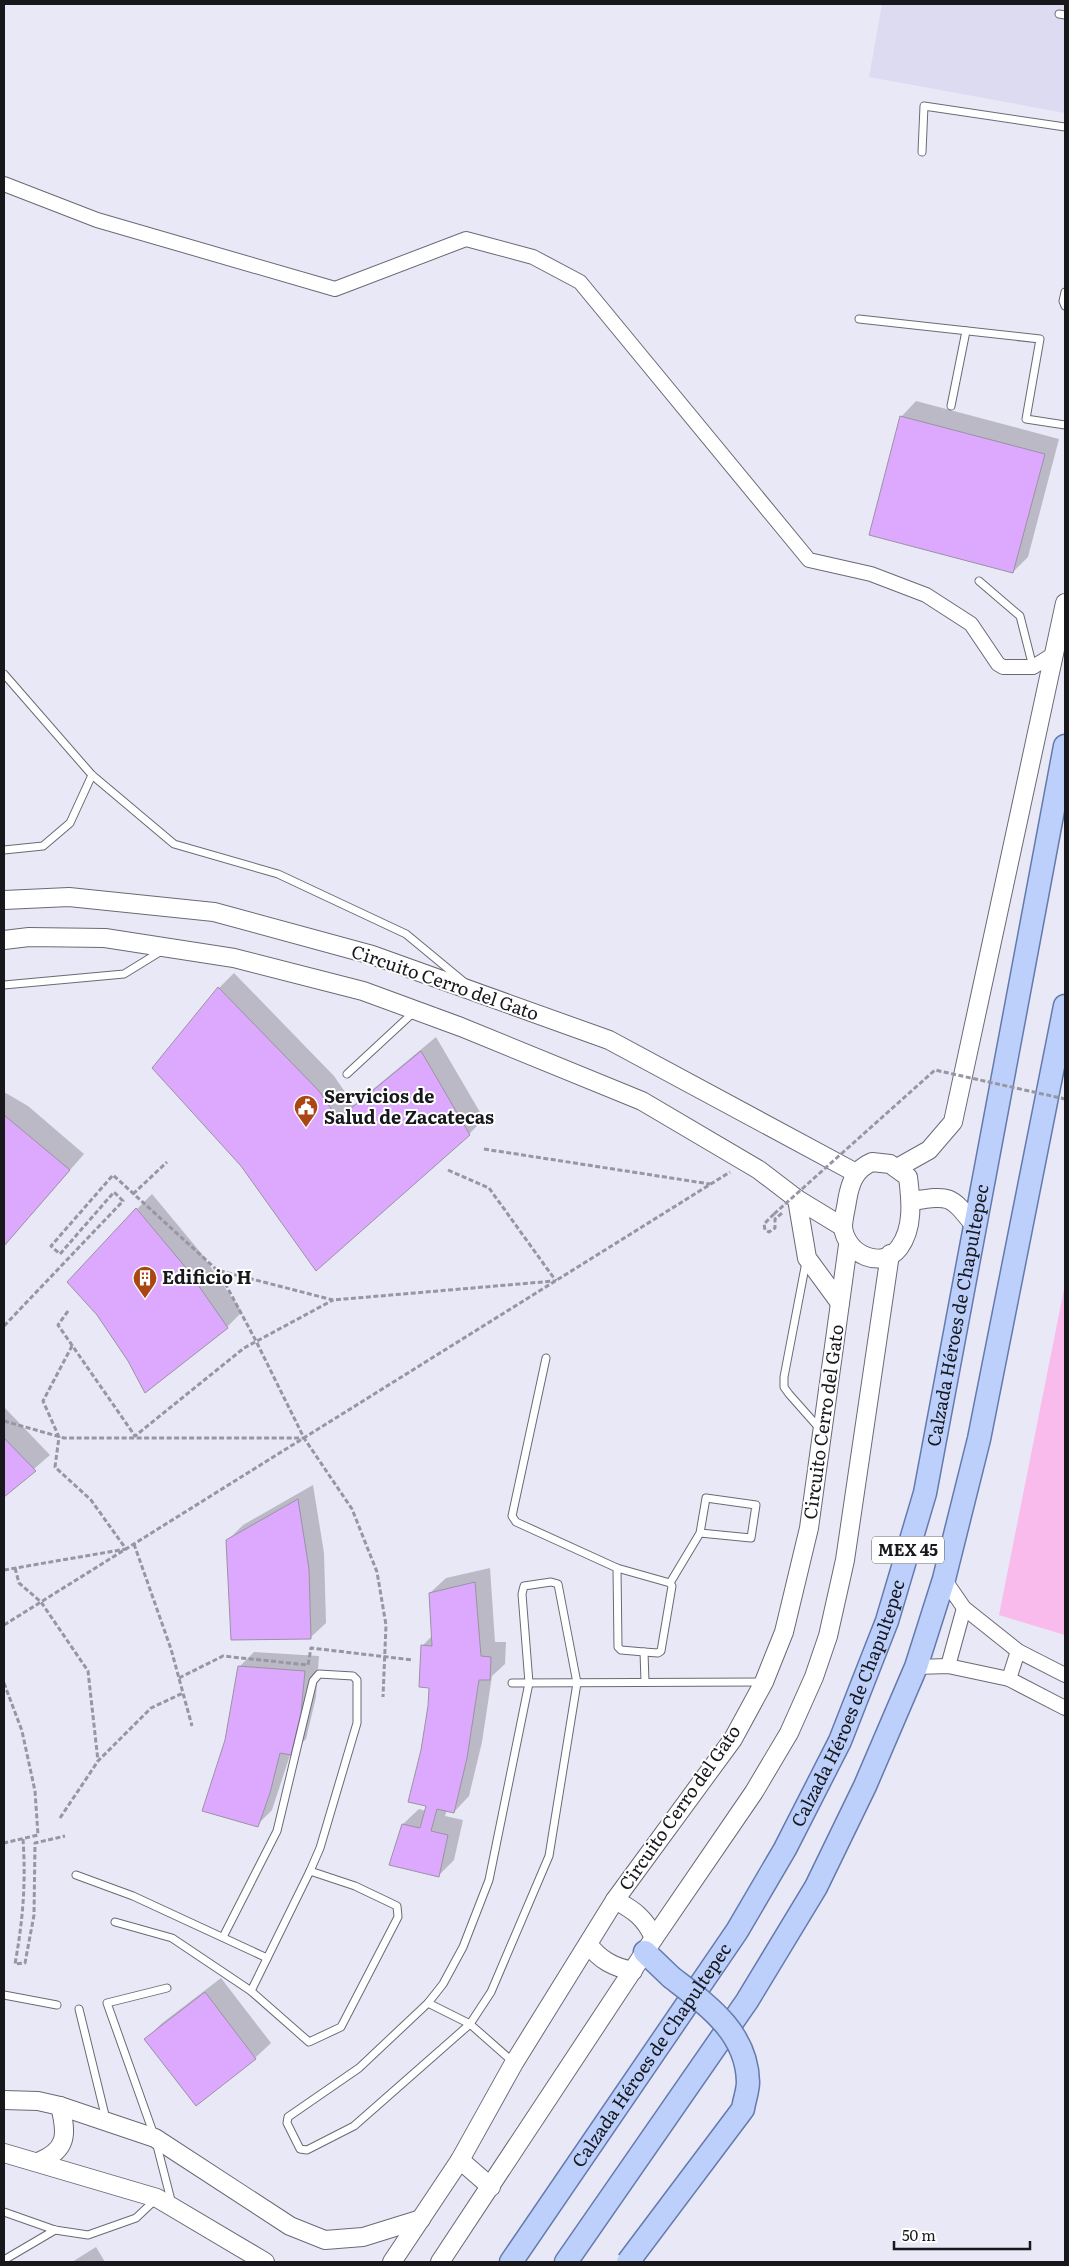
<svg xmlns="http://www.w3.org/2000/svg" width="1069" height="2266" viewBox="0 0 1069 2266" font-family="Literata,serif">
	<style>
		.built { fill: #dcdbf1 }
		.garden { fill: #f9baec }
		.shadow { fill: #0003 }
		.building { fill: #dca9ff; stroke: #9a93a0 }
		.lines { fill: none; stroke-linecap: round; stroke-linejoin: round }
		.service-casing { stroke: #6a6a76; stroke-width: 9 }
		.minor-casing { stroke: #6a6a76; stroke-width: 16 }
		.tertiary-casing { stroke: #6a6a76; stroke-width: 20 }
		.primary-casing { stroke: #657aac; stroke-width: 25 }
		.path { stroke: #9796a2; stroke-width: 3; stroke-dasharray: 5 2.5; stroke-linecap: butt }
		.service { stroke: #fff; stroke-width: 7 }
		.minor { stroke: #fff; stroke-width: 14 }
		.tertiary { stroke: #fff; stroke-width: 18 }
		.primary { stroke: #bcd0fb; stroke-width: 22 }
		.primary-bridge-casing { stroke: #657aac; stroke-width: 25; stroke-linecap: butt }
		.path-bridge { stroke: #9796a2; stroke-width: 3; stroke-dasharray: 5 2.5; stroke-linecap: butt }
		.primary-bridge { stroke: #bcd0fb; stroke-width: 22 }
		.labels { text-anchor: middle; stroke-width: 4; stroke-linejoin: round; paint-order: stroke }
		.shield { fill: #fff; stroke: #5d5d60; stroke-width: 1 }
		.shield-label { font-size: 16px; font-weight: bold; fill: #17171c }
		.street-label { font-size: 18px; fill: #17171c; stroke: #fff }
		.poi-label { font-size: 18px; font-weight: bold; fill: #17171c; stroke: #fff; text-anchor: start }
	</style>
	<rect width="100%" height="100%" fill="#e9e8f7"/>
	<!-- built -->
	<path class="built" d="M882 4H1065V113L869 77Z"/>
	<!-- garden -->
	<path class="garden" d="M1065 1284V1635L999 1615Z"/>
	<!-- shadow -->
	<g class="shadow">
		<path d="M916 401 1059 439 1028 557 1013 572 901 417Z"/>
		<path d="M234 973 334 1076 354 1105 436 1037 484 1119 469 1134 242 1165 154 1068 219 988Z"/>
		<path d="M4 1092 28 1106 84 1154 4 1246Z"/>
		<path d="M152 1194 201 1253 242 1312 227 1327 137 1209Z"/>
		<path d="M4 1407 50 1455 4 1495Z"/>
		<path d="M313 1485 324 1553 326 1623 310 1638 227 1541 243 1525Z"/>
		<path d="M490 1568 495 1642H506L505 1664 492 1676 482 1742 469 1796 454 1812 447 1810 445 1816 463 1820 454 1860 439 1875 403 1824 419 1809 426 1811 427 1805 422 1750 431 1687 422 1646 433 1635 430 1593 446 1578Z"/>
		<path d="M254 1652 319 1656 316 1697 306 1739 290 1755 272 1810 257 1825 239 1667Z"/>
		<path d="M221 1978 271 2043 255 2058 196 2104 146 2039 161 2024Z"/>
		<path d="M96 2247 105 2262H72Z"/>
	</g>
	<!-- building -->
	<g class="building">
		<path d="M900 416 1045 454 1013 573 869 535Z"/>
		<path d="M218 987 319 1091 338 1119 421 1051 470 1135 316 1271 241 1166 152 1068Z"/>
		<path d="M4 1115 70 1170 4 1246Z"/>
		<path d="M136 1208 187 1269 228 1328 145 1393 128 1361 97 1315 67 1282Z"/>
		<path d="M4 1438 36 1471 4 1497Z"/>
		<path d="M298 1499 309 1569 311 1639 231 1640 226 1540Z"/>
		<path d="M475 1582 481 1656 491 1657 490 1680H479L467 1758 454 1813 437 1809 431 1831 448 1835 439 1877 389 1865 402 1824 420 1828 426 1806 408 1802 421 1750 428 1706 429 1688 419 1687 421 1645 432 1646 429 1593Z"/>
		<path d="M238 1666 305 1671 301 1713 291 1755 280 1753 270 1793 258 1827 202 1811 225 1740Z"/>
		<path d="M205 1992 256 2059 196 2106 144 2039Z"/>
	</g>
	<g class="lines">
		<defs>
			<g id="service">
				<path d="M1059 14 1065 15"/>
				<path d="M922 152 924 106 1065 127"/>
				<path d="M1065 292 1063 301 1065 306"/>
				<path d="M859 319 1040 339 1026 419 1065 425"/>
				<path d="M951 406 966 331"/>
				<path d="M979 581 1020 616 1033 667"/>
				<path d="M4 674 92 775 174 844 278 874 406 934 464 982"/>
				<path d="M4 850 43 846 70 823 92 775"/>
				<path d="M4 985 124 974 163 950"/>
				<path d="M347 1074 415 1011"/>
				<path d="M806 1262 784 1377V1387L789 1394 820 1429"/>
				<path d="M546 1358 512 1516 516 1522 617 1568 618 1647 621 1650 644 1652 645 1682"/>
				<path d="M617 1568 670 1583 672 1586 661 1651 658 1653 644 1652"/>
				<path d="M551 1582 558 1584 577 1683 549 1856 491 1992 470 2024 354 2126 307 2150 300 2149 287 2123 288 2117 359 2068 428 2003 443 1984 463 1947 489 1880 529 1683 522 1594 524 1586Z"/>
				<path d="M670 1583 700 1533 706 1498 756 1505 751 1538 700 1533"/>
				<path d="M512 1683 763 1682"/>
				<path d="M76 1875 133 1896 267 1958"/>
				<path d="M115 1922 172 1938 251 1991 309 2042 341 2027 398 1917 397 1906 355 1886 310 1871"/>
				<path d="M223 1937 277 1831 313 1681 319 1674 353 1676 357 1680V1723L320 1848 310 1871 251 1991"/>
				<path d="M167 1988 107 2003 155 2138 172 2204"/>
				<path d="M4 1995 57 2005"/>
				<path d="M428 2003 470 2024 513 2062"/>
				<path d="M79 2009 106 2119"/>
				<path d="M4 2212 55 2230 88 2235 136 2218 155 2200"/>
				<path d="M4 2260 55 2230"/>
			</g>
			<g id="minor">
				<path d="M4 184 97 220 335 289 466 239 533 257 580 282 809 560 871 574 926 595 971 624 998 664 1003 667H1033L1054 654"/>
				<path d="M944 1579 964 1608 1018 1651 1065 1675"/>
				<path d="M948 1666 964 1608"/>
				<path d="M916 1667 948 1666 1009 1679 1065 1708"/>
				<path d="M1009 1679 1018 1651"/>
			</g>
			<g id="tertiary">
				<path d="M4 900 69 897 214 912 372 955 609 1040 856 1173"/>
				<path d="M4 940 29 937 105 938 234 958 363 991 461 1027 642 1101 759 1170 797 1199 843 1227"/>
				<path d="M872 1162 890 1164 908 1177C911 1200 914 1228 899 1248 882 1270 846 1255 843 1227 843 1219 846 1209 847 1201 850 1183 855 1169 872 1162Z"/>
				<path d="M897 1168 929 1150 953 1122 1065 603"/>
				<path d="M797 1199 807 1258 840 1303"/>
				<path d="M912 1201C951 1195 950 1195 975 1226"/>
				<path d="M615 1900C634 1910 645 1918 654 1938"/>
				<path d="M588 1944C600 1960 613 1967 633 1971"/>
				<path d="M4 2100 38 2101 60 2106 155 2138 290 2226 325 2240 363 2237 421 2219"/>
				<path d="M4 2153 157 2198 265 2262"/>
				<path d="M460 2160 491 2187"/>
				<path d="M38 2162C68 2150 67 2134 60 2106"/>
				<path d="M392 2262 460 2160 514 2063 615 1900 733 1739 764 1682 784 1632 809 1528 848 1245"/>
				<path d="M440 2262 654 1938 754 1792 789 1733 814 1677 828 1636 845 1560 890 1254"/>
			</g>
			<g id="primary">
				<path d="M645 1952 671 1977"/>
				<path id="s1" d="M511 2262 737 1931 785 1849 840 1741 887 1621 925 1493 1065 746"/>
				<path d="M566 2262 747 2001 816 1887 865 1786 916 1667 944 1579 979 1439 1065 1006"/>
			</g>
		</defs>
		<!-- service casing -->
		<use href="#service" class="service-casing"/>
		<!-- minor casing -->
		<use href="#minor" class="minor-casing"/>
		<!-- tertiary casing -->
		<use href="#tertiary" class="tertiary-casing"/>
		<!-- primary casing -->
		<use href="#primary" class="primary-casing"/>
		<!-- path -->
		<g class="path">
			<path d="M484 1149 710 1184"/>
			<path d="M448 1170 489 1188 556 1281"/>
			<path d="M133 1194 167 1162"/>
			<path d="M774 1214 764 1224 765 1230 769 1232 775 1228V1219L782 1213"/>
			<path d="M218 1270 256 1341 304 1438 352 1509 377 1572 386 1625 383 1697"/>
			<path d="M68 1311 58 1325 135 1436 244 1348 333 1300"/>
			<path d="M4 1326 123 1201 114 1192 60 1254 51 1246 113 1175 217 1270 333 1300 554 1281"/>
			<path d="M4 1421 64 1438H303"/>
			<path d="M134 1544 171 1649 192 1726"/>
			<path d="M15 1568 19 1583 41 1602 88 1671 98 1761"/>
			<path d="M4 1570 126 1549 91 1500 55 1467 59 1437 43 1401 72 1346"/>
			<path d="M4 1625 730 1172"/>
			<path d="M179 1678 223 1656 308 1665 311 1648 413 1660"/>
			<path d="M4 1683 22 1731 35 1791 38 1835 4 1843"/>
			<path d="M60 1818 98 1761 151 1708 183 1693"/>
			<path d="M23 1839C26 1883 23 1920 15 1964L25 1963 34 1915 35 1843 65 1836"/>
		</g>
		<!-- service -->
		<use href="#service" class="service"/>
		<!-- minor -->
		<use href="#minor" class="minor"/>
		<!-- tertiary -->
		<use href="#tertiary" class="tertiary"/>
		<!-- primary -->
		<use href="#primary" class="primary"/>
		<defs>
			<path id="primary-bridge" d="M628 2262 743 2109C744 2101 748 2091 748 2082 747 2032 707 2005 671 1977"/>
		</defs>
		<!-- primary-bridge casing -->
		<use href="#primary-bridge" class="primary-bridge-casing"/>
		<!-- path-bridge -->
		<path class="path-bridge" d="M774 1214 935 1070 1065 1099"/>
		<!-- primary-bridge -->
		<use href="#primary-bridge" class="primary-bridge"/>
	</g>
	<!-- icons -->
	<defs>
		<symbol id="civic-pin" viewBox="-11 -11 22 30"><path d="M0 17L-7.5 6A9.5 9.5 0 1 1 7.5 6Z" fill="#aa4514" stroke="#fff"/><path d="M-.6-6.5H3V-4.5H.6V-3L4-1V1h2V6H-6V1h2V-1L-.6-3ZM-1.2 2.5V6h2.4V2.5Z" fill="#fff"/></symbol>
		<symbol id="building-pin" viewBox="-11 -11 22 30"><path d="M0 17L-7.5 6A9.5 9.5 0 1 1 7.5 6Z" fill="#aa4514" stroke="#fff"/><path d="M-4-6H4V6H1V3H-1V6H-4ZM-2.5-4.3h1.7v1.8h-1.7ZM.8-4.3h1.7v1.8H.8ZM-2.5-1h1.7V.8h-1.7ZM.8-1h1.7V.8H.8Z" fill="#fff"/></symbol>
	</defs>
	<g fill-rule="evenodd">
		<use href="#civic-pin" x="292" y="1093" width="28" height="38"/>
		<use href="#building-pin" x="131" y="1264" width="28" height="38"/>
	</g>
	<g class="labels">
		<!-- shield labels -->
		<rect class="shield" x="872" y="1536.5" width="72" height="27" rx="4"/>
		<g class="shield-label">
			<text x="908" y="1556">MEX 45</text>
		</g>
		<!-- street labels -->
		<g class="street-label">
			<text transform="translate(445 983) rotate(19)" y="6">Circuito Cerro del Gato</text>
			<text dy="6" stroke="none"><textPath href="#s1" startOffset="1060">Calzada Héroes de Chapultepec</textPath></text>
			<text transform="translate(824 1422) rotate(-82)" y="6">Circuito Cerro del Gato</text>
			<text dy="6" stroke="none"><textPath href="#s1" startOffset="655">Calzada Héroes de Chapultepec</textPath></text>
			<text transform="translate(680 1808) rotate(-55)" y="6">Circuito Cerro del Gato</text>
			<text dy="6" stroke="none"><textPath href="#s1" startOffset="250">Calzada Héroes de Chapultepec</textPath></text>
		</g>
		<!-- poi labels -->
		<g class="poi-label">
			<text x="324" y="1103">Servicios de<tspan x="324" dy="21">Salud de Zacatecas</tspan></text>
			<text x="162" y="1284">Edificio H</text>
		</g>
	</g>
	<!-- border -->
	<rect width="1069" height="2266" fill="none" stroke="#17171c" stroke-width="10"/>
	<!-- scale -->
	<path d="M894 2241v8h136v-8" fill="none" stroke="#17171c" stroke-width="2.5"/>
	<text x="902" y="2241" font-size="15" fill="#17171c" stroke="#ffffff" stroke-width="4" paint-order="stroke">50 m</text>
</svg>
